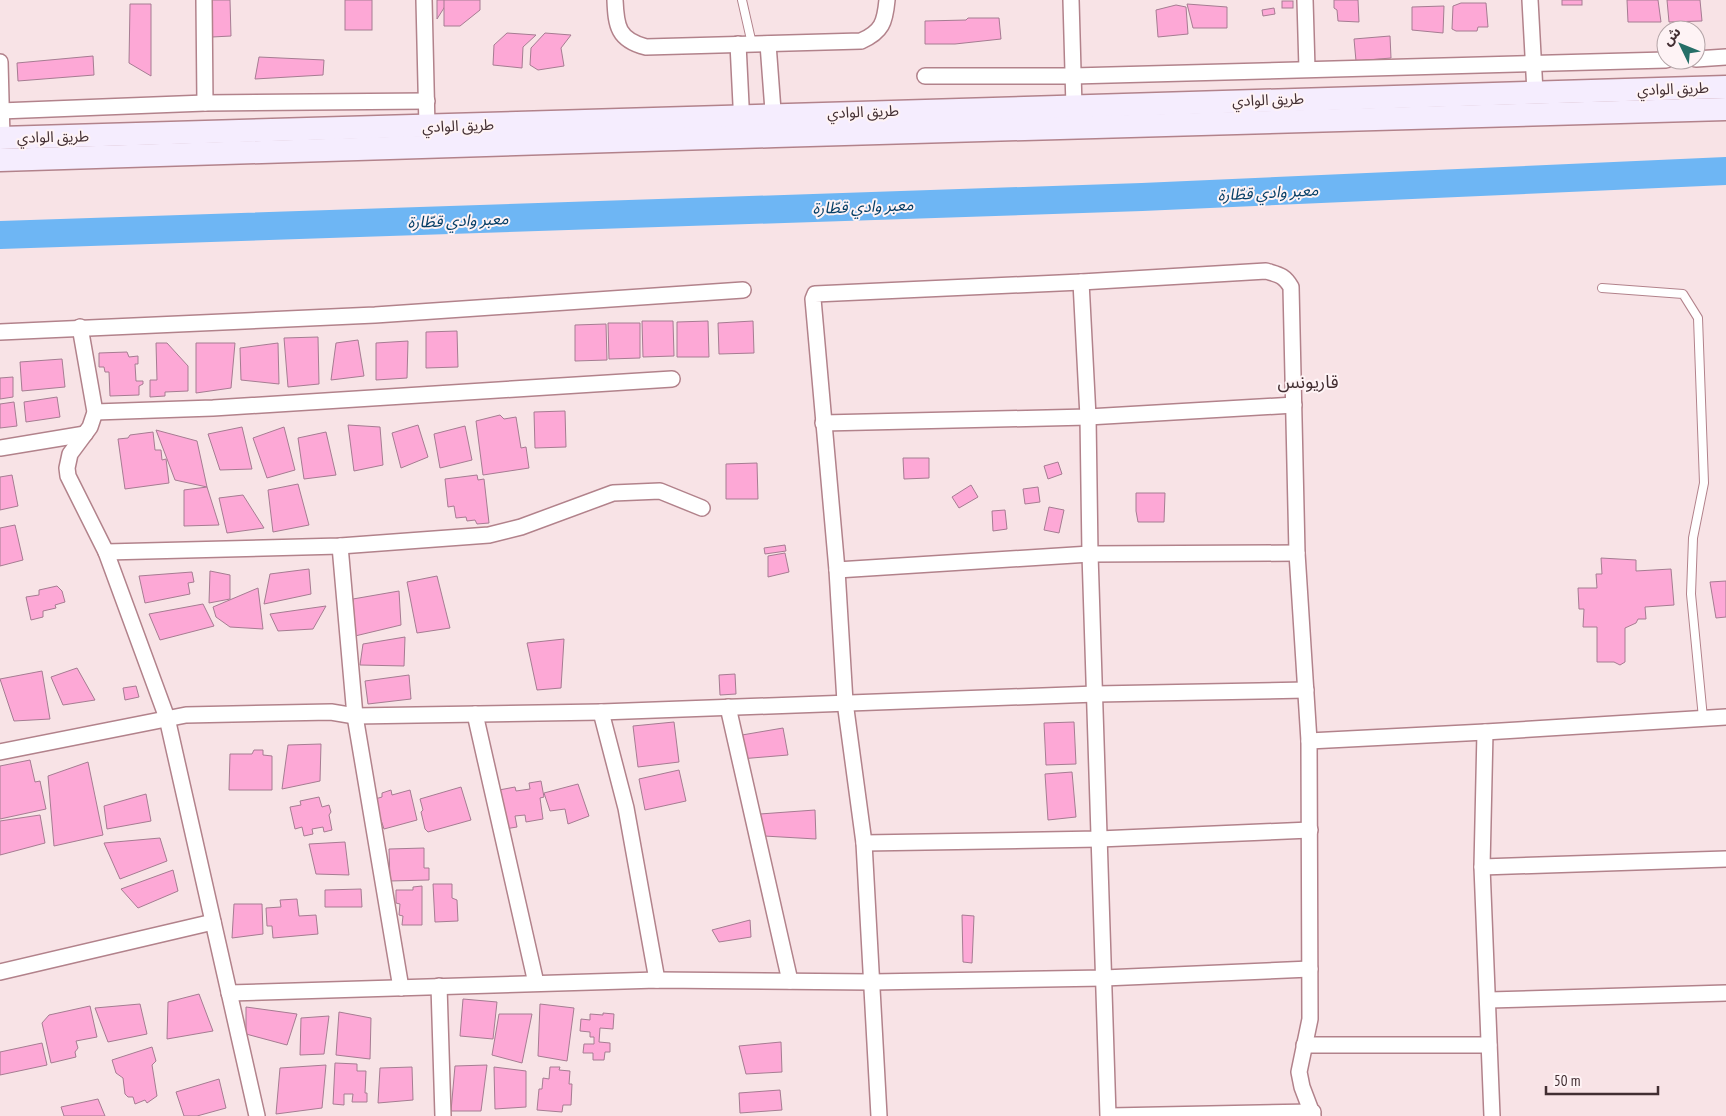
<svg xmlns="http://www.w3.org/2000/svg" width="1726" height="1116" viewBox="0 0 1726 1116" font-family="'PT Sans Narrow','Noto Sans Arabic',sans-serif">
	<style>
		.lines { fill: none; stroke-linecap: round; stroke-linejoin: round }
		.river { stroke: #6eb6f4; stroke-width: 28 }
		.building { fill: #fda8d6; stroke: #a67c92 }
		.service-casing { stroke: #b2828b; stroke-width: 10 }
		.minor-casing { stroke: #b2828b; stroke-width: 18 }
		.secondary-casing { stroke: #b2828b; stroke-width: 25 }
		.service { stroke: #fff; stroke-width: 8 }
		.minor { stroke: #fff; stroke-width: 15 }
		.secondary { stroke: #f5edfe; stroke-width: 22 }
		.labels { text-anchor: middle; stroke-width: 4; stroke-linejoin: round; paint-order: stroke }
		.street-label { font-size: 15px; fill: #422e32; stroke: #fef3f5 }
		.water-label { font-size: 16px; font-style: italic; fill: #053e66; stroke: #fef3f5 }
		.quarter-label { font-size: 18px; fill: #422e32; stroke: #fef3f5 }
	</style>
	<rect width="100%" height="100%" fill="#f8e3e6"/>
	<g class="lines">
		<!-- river -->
		<path class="river" d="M0 235 1142 197 1726 171"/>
	</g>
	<!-- building -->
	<g class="building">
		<path d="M211 0H230L231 36 212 37Z"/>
		<rect x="345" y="0" width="27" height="30"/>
		<path d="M437 0H449L437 19Z"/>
		<path d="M444 0H480V10L460 26H444Z"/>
		<path d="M1334 0H1358L1359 22 1338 21 1337 10 1334 8Z"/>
		<rect x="1562" y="0" width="20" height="5"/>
		<path d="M1627 0H1658L1661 22H1628Z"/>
		<path d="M1667 0H1700L1702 21 1669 22Z"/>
		<rect x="1282" y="1" width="11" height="7"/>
		<path d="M1461 3H1486L1488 27H1478L1477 31H1456L1452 29 1453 6Z"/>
		<path d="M130 4H151V76L129 63Z"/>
		<path d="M1187 4 1227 7V28H1193Z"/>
		<path d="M1176 5 1186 7 1188 34 1158 37 1156 10Z"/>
		<path d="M1444 6 1443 33 1412 30V7Z"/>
		<path d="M1274 8 1275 14 1263 16 1262 10Z"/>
		<path d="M968 18H999L1001 39 955 44H925V21L966 20Z"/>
		<path d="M507 33 536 35 523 47 522 68 493 65 494 45Z"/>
		<path d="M545 33 571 35 561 48 564 66 538 70 530 65 531 48Z"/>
		<path d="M1390 36 1391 58 1356 61 1354 39Z"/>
		<path d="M93 56 94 75 18 81 17 63Z"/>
		<path d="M259 57 324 60 323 75 255 79Z"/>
		<path d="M642 321H673L674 356 643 357Z"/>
		<path d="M708 321 709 357H677V322Z"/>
		<path d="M753 321 754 353 719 354 718 323Z"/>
		<path d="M608 323H640V358L609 359Z"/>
		<path d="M606 324 607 360 575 361V325Z"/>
		<path d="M457 331 458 367 426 368V332Z"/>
		<path d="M318 337 319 384 288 387 284 338Z"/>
		<path d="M358 340 364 376 331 380 336 343Z"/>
		<path d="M408 341 407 378 376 380V343Z"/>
		<path d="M156 343H167L188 366V391L165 392V396L150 397V380H157Z"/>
		<path d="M196 343H235L231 388 196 393Z"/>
		<path d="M278 343 279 384 241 380 240 348Z"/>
		<path d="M127 352 129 357 138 356V364H135L136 381H143V384L139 386V395L110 396 109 372H105L104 367H99V353Z"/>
		<path d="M62 359 65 387 22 391 20 362Z"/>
		<path d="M13 377V397L0 399V378Z"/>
		<path d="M57 397 60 417 26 422 24 402Z"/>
		<path d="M14 402 17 426 0 428V404Z"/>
		<path d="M565 411 566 447 535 448 534 412Z"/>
		<path d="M500 415 504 419 516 417 521 448 526 447 529 468 483 475 476 421Z"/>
		<path d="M348 425 380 427 383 465 354 471Z"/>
		<path d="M418 425 428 457 401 468 392 433Z"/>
		<path d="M465 426 472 460 440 468 434 434Z"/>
		<path d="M242 427 252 469 220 470 208 434Z"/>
		<path d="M284 427 295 470 267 478 253 438Z"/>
		<path d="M156 430 197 441 207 487 175 480Z"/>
		<path d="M153 432 155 450H161L162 460 166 459 169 483 125 489 118 439 128 438 130 435Z"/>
		<path d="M326 432 336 475 304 479 298 438Z"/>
		<path d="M903 458H929V478L904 479Z"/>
		<path d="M1058 462 1062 474 1048 479 1044 466Z"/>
		<path d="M757 463 758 499H726V464Z"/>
		<path d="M12 475 18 506 0 510V477Z"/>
		<path d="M477 475 478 480 484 479 489 523 477 524 475 520 467 521 466 517 456 518 454 506 448 507 445 479Z"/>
		<path d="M298 484 309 525 273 532 268 490Z"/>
		<path d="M971 485 978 497 959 508 952 497Z"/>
		<path d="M207 487 219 525 184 526V490Z"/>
		<path d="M1038 487 1040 502 1025 504 1023 489Z"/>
		<path d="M1136 493H1165L1164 522H1138L1136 511Z"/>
		<path d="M243 495 264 528 227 533 219 498Z"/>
		<path d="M1049 507 1064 510 1059 533 1044 530Z"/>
		<path d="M1005 510 1007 529 993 531 992 511Z"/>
		<path d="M15 525 23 560 0 566V528Z"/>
		<path d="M785 545 786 551 765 554 764 548Z"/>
		<path d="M785 553 789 572 768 577V556Z"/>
		<path d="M1601 558 1636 560V571L1671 569 1674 605 1645 607 1646 619H1638L1636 623 1625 628V662L1620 665 1614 662H1597V627H1583L1584 609H1579L1578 588H1597L1596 574H1602Z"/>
		<path d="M309 569 311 594 264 604 270 574Z"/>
		<path d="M210 571 230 575V599L209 603Z"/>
		<path d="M192 572 194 582 188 583 190 594 145 603 139 576Z"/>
		<path d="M437 576 450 628 417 633 407 582Z"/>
		<path d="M1726 581V617L1716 618 1710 582Z"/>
		<path d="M57 586 62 591 65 602 55 605 56 608 43 611V617L31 620 26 597 39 595V590Z"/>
		<path d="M258 588 263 629 230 627 216 617 213 607Z"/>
		<path d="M399 591 401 625 355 636 353 599Z"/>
		<path d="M203 604 214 626 160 640 149 614Z"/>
		<path d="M326 606 313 629 278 631 270 614Z"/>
		<path d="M405 637 404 666 360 665 363 644Z"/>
		<path d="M564 639 561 688 537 690 527 643Z"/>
		<path d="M77 668 95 700 63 705 51 677Z"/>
		<path d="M42 671 50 719 14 721 0 679Z"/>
		<path d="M735 674 736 694 720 695 719 675Z"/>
		<path d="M409 675 411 699 368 704 365 681Z"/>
		<path d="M136 686 139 697 125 700 123 688Z"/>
		<path d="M674 722 679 762 638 767 633 726Z"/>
		<path d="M1074 722 1076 764 1046 765 1044 723Z"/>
		<path d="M783 728 788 755 740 759 742 735Z"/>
		<path d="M321 744 320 781 282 789 288 745Z"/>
		<path d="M254 750H263V755L272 756V790H229L230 754H252Z"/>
		<path d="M30 760 35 782 40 781 46 809 0 819V766Z"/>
		<path d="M88 762 103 835 54 846 48 776Z"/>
		<path d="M679 770 686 801 645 810 639 779Z"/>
		<path d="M1072 772 1076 817 1048 820 1045 774Z"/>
		<path d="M541 781 544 797 540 798 543 819 526 822 525 815 515 816 517 827 505 829 499 790 515 787 516 791 530 789 529 783Z"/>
		<path d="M578 784 589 816 568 824 565 809 550 811 544 793Z"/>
		<path d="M461 787 471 820 428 832 425 829 421 812 423 810 420 799Z"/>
		<path d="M391 790 392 795 410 790 417 820 384 829 381 820 376 821 375 799 382 797V793Z"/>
		<path d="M146 794 151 821 107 829 104 806Z"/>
		<path d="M319 797 322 807 329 805 331 812 329 815 332 830 324 832 323 827 312 829 313 834 304 836 302 827 295 829 290 807 301 805 300 801Z"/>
		<path d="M815 810 816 839 764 836 760 814Z"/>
		<path d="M40 815 45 843 0 855V821Z"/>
		<path d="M160 838 167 861 120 879 104 843Z"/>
		<path d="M345 842 349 875 316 874 309 844Z"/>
		<path d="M424 848V868H429V880L390 881 389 849Z"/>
		<path d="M173 870 178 891 138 908 121 889Z"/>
		<path d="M433 884H452V898L457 900 458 921 435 922Z"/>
		<path d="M422 886V925H402L403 916 399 915 400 904 396 903V890H413V887Z"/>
		<path d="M361 889 362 907H325V890Z"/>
		<path d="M297 899 299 916 316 915 318 934 273 938 272 926H267L266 908 281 907 280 900Z"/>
		<path d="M234 904H262L263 934 232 938Z"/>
		<path d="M962 915 974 916 972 963 963 962Z"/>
		<path d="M750 920 751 937 719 942 712 930Z"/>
		<path d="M199 994 213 1031 167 1039 168 1002Z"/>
		<path d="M463 999 497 1002 493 1039 460 1036Z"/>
		<path d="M140 1004 147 1034 108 1042 95 1008Z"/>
		<path d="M540 1004 574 1008 567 1061 538 1056Z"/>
		<path d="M90 1006 97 1037 76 1041 78 1048 75 1052 76 1057 51 1063 42 1023 49 1015Z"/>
		<path d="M246 1007 297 1014 287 1045 246 1034Z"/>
		<path d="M339 1012 371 1018 370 1059 336 1055Z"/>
		<path d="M603 1013 614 1014 613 1029 600 1028 599 1042 610 1043V1052H605L604 1060H593V1053H583L584 1044H594V1037H590V1032L580 1031 581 1019 590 1020V1014L603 1015Z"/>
		<path d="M499 1014H532L522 1063 492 1055Z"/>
		<path d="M329 1016 324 1054 300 1055 301 1018Z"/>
		<path d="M781 1042 782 1072 746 1074 739 1046Z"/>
		<path d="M42 1043 47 1065 0 1075V1052Z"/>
		<path d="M152 1047 156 1061 152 1065 157 1096 147 1103 145 1100 135 1104 133 1097H128L125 1094 123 1078 116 1073 112 1060Z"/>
		<path d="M335 1063 357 1064V1071H366L365 1093H367V1102H352L353 1094H344V1105L333 1104Z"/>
		<path d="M326 1065 322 1108 276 1114 280 1068Z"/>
		<path d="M487 1065 481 1111H451L455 1066Z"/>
		<path d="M412 1067 413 1100 378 1103 380 1068Z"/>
		<path d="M494 1067 526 1071V1107L495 1109Z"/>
		<path d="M550 1067H560L559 1070 570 1071 569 1084H572L571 1105H563L562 1112 537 1110 539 1089H542L543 1078 549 1079Z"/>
		<path d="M219 1079 226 1108 197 1116H184L176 1092Z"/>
		<path d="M780 1090 782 1110 740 1113 739 1093Z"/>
		<path d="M98 1099 105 1116H64L61 1107Z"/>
	</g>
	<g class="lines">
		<defs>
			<g id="service">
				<path d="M742 0 752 44"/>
				<path d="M1602 288 1683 294 1698 318 1704 483 1693 538 1691 594 1703 718"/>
			</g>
			<g id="minor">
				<path d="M204 0 205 103"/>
				<path d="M424 0 427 127"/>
				<path d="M615 0C616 26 618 40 646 47L861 41C882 32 885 22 887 0"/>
				<path d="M1071 0 1074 107"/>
				<path d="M1305 0 1307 69"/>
				<path d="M1530 0 1535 92"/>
				<path d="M738 44 742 125"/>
				<path d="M768 44 774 124"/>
				<path d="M1696 59 1726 57"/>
				<path d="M0 62 2 138"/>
				<path d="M925 76H1073L1666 60"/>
				<path d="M0 111 205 103 427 101"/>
				<path d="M1081 282 1088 417 1090 554 1108 1116"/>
				<path d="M80 327 95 412 90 427 70 454 67 468 68 476 106 552 167 718 257 1116"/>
				<path d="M0 332 375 315 743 290"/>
				<path d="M95 412 213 408 672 379"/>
				<path d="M823 423 1088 417 1294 405"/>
				<path d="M0 448 85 434"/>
				<path d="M340 546 355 716 401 988"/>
				<path d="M106 552 340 546 489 535 521 527 613 493 660 491 702 508"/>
				<path d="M837 570 1090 554 1297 553"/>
				<path d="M728 707 790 981"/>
				<path d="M601 712 626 808 657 980"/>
				<path d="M475 714 536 983"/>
				<path d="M1485 732 1482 867 1492 1116"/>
				<path d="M1309 741 1485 732 1726 717"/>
				<path d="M0 752 186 715 331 712 355 716 601 712 1096 694 1306 690"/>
				<path d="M864 843 1099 839 1310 830"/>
				<path d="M1482 867 1726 859"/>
				<path d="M0 972 213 922"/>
				<path d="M439 986 443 1116"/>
				<path d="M229 993 657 980 872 982 1104 978 1310 969"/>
				<path d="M1489 1000 1726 993"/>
				<path d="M1304 1045H1489"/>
				<path d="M879 1116 864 843 845 702 837 570 813 299 815 294 1081 282 1266 271C1279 275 1284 275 1291 287L1297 553 1309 741 1310 1019 1299 1072 1302 1087 1313 1116"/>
				<path d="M1110 1116 1313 1112"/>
			</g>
			<g id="secondary">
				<path d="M0 138C575 123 1151 103 1726 87"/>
				<path d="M0 160 775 136 1726 109"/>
			</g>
		</defs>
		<!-- service casing -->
		<use href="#service" class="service-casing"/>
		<!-- minor casing -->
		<use href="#minor" class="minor-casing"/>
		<!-- secondary casing -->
		<use href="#secondary" class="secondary-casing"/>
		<!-- service -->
		<use href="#service" class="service"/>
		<!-- minor -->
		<use href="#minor" class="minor"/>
		<!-- secondary -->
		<use href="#secondary" class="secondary"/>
	</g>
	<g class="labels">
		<!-- street labels -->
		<g class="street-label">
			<text transform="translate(1673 89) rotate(-2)" y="5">طريق الوادي</text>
			<text transform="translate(1268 100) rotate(-2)" y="5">طريق الوادي</text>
			<text transform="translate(863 112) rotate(-2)" y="5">طريق الوادي</text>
			<text transform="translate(458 126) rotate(-2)" y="5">طريق الوادي</text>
			<text transform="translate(53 137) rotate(-1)" y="5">طريق الوادي</text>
		</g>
		<!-- water labels -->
		<g class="water-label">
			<text transform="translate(1268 192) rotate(-3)" y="6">معبر وادي قطّارة</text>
			<text transform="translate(863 206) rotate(-2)" y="6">معبر وادي قطّارة</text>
			<text transform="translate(458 220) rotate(-2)" y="6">معبر وادي قطّارة</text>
		</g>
		<!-- quarter labels -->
		<g class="quarter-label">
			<text x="1308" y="388">قاريونس</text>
		</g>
	</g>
	<!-- north arrow -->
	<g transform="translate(1681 45) rotate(313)"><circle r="24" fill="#fef3f5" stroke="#b3a4a7"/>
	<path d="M0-4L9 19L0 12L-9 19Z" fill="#266f68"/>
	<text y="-8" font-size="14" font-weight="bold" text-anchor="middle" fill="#422e32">ش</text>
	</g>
	<!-- scale -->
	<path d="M1546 1086v8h112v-8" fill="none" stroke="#422e32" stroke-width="2.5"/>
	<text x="1554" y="1086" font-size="15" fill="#422e32" stroke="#fef3f5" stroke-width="4" paint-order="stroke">50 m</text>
</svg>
